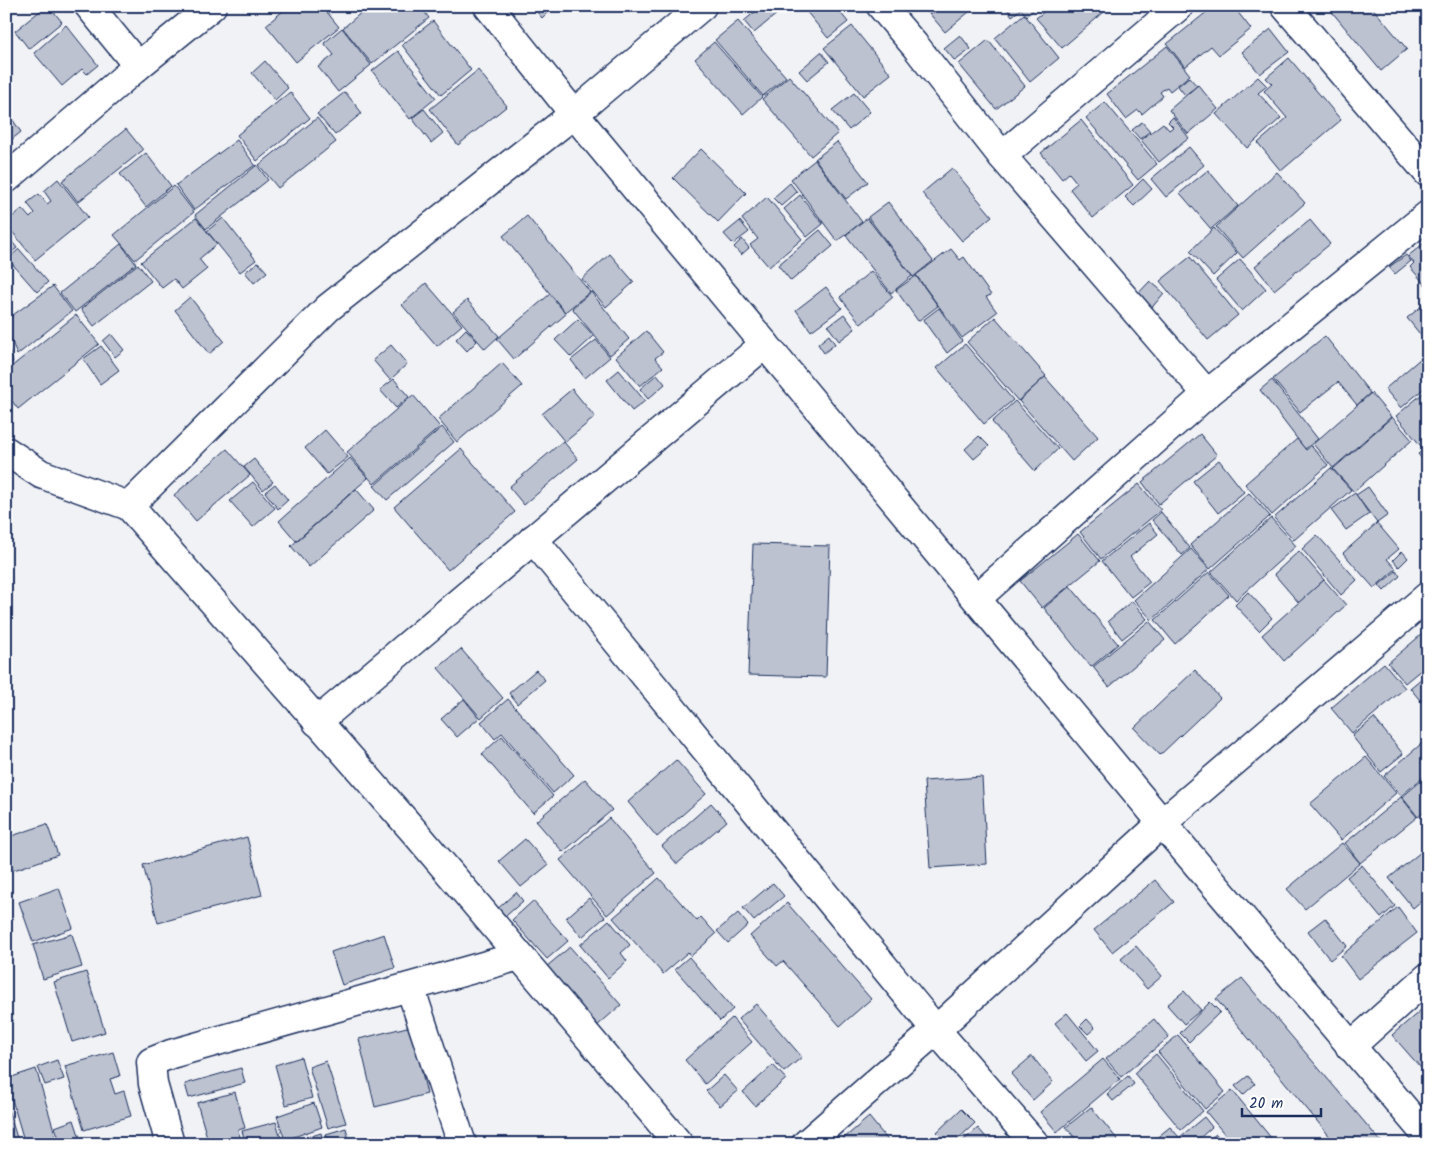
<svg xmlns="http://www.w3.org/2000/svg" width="1434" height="1150" viewBox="0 0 1434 1150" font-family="Kalam,sans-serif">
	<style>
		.building { fill: #bcc2d0; stroke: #1b2f5e }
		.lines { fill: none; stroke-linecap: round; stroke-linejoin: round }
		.street-casing { stroke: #1b2f5e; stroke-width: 31 }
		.street { stroke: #fff; stroke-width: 28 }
	</style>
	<rect width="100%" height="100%" fill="#f1f2f5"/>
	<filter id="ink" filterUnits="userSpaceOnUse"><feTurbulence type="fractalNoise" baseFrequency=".02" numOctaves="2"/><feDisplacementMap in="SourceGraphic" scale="10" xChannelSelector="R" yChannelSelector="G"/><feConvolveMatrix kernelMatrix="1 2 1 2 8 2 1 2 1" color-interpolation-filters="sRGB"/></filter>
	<g filter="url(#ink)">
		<!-- building -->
		<g class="building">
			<path d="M46 6H49L62 22 29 49 15 31Z"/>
			<path d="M289 6H322L339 27 296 62 266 25Z"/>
			<path d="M335 6H347L340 12Z"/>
			<path d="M369 6H420L429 18 372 64 343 28Z"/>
			<path d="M532 6H552L553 7 542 18Z"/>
			<path d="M762 6 785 7 754 33 744 21Z"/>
			<path d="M802 6H835L848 22 828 38Z"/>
			<path d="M920 6H935L926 13Z"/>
			<path d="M937 6H976L945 32 929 13Z"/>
			<path d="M1005 6H1017L1020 10 1012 16Z"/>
			<path d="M1018 6H1035L1036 7 1027 16Z"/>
			<path d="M1051 6H1111L1062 48 1036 18Z"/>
			<path d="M1214 6H1233L1251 29 1219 55 1211 46 1185 67 1167 44Z"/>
			<path d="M1338 6H1371L1407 49 1381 71 1332 12Z"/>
			<path d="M1024 14 1059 58 1030 82 995 38Z"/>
			<path d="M433 21 471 70 441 95 402 45Z"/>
			<path d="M738 21 786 77 763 96 715 40Z"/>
			<path d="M66 25 98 65 87 74 82 69 62 86 34 53Z"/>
			<path d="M852 26 891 74 863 96 824 48Z"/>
			<path d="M342 28 371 65 338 92 318 67 334 55 324 43Z"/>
			<path d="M1271 29 1289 52 1260 74 1242 52Z"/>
			<path d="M960 35 971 49 955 61 944 48Z"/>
			<path d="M988 40 1025 86 996 109 959 64Z"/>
			<path d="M714 42 762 97 743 114 695 59Z"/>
			<path d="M1167 46 1190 75 1170 91 1167 87 1160 92 1163 96 1142 114 1138 110 1126 119 1107 94Z"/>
			<path d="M398 51 436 98 410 119 372 71Z"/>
			<path d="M821 52 829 62 807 80 799 71Z"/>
			<path d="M1289 58 1341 120 1281 171 1258 143 1287 118 1264 91 1272 84 1266 78Z"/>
			<path d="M265 61 288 88 275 100 252 73Z"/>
			<path d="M478 70 507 106 458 145 430 109Z"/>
			<path d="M789 76 838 133 811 156 762 99Z"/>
			<path d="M1189 77 1197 86 1185 95 1178 86Z"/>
			<path d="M1258 77 1267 86 1258 93 1281 118 1247 148 1216 114Z"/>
			<path d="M1198 85 1218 109 1188 134 1169 110Z"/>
			<path d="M290 92 310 118 257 161 237 135Z"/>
			<path d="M345 92 362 113 335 135 317 114Z"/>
			<path d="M854 93 870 112 849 130 832 110Z"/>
			<path d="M1105 102 1157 164 1138 180 1086 118Z"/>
			<path d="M424 109 443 133 431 143 412 118Z"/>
			<path d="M6 110 21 132 6 144Z"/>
			<path d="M1173 117 1189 138 1159 162 1141 140 1163 123 1169 130 1173 127 1168 122Z"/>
			<path d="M317 118 336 142 278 188 259 165Z"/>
			<path d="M1081 120 1133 185 1093 218 1070 189 1077 183 1069 173 1062 179 1041 153Z"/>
			<path d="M1142 122 1150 131 1140 139 1132 130Z"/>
			<path d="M126 129 143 150 78 202 62 181Z"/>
			<path d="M237 140 255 165 194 210 176 185Z"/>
			<path d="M837 142 868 182 846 199 815 159Z"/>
			<path d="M1189 147 1204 165 1166 197 1151 179Z"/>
			<path d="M701 149 746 193 718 222 673 178Z"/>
			<path d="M146 153 171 186 146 207 120 174Z"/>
			<path d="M815 160 862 222 837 241 791 179Z"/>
			<path d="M257 165 268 180 206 229 195 215Z"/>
			<path d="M952 168 992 216 962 241 922 193Z"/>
			<path d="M1208 170 1238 206 1211 229 1180 193Z"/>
			<path d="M1277 172 1305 203 1243 258 1216 227Z"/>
			<path d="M58 179 88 217 35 260 6 224V222L22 209 30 218 35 213 27 203 39 194 47 204 51 201 44 191Z"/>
			<path d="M1143 179 1152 189 1134 206 1125 197Z"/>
			<path d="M790 183 797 192 781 206 773 198Z"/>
			<path d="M174 186 194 212 135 260 114 235Z"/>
			<path d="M800 195 823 224 807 237 784 209Z"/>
			<path d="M767 197 802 239 769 267 750 245 758 239 742 219Z"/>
			<path d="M888 202 933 261 913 277 868 217Z"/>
			<path d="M527 216 590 292 565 312 503 236Z"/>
			<path d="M196 218 217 244 199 259 207 269 182 289 174 279 162 288 141 262Z"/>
			<path d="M223 218 256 260 240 272 207 231Z"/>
			<path d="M867 218 912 276 891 293 846 235Z"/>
			<path d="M1310 220 1330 244 1274 290 1255 266Z"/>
			<path d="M740 221 749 232 733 244 724 234Z"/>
			<path d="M1214 228 1237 253 1213 276 1190 251Z"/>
			<path d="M820 230 833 246 791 281 778 265Z"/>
			<path d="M6 234 17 248 6 256Z"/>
			<path d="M742 239 749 248 741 255 734 247Z"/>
			<path d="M1428 240V288L1410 267 1414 263 1408 256Z"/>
			<path d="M121 244 136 264 75 312 60 293Z"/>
			<path d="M19 249 48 282 37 292 8 259Z"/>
			<path d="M951 249 960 260 964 257 991 295 986 297 997 312 962 338 916 275Z"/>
			<path d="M610 254 634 282 606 307 582 279Z"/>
			<path d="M1406 255 1411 261 1395 274 1389 267Z"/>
			<path d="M1190 257 1238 315 1208 340 1160 281Z"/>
			<path d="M1240 259 1266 289 1242 311 1216 280Z"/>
			<path d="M258 262 267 272 254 283 245 272Z"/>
			<path d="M138 264 151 281 94 326 81 309Z"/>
			<path d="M871 271 893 297 861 324 840 297Z"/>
			<path d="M916 276 938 306 918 321 896 290Z"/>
			<path d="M1150 281 1164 293 1149 311 1134 298Z"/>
			<path d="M426 283 462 325 437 346 402 305Z"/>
			<path d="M53 286 72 311 17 355 6 326V320Z"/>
			<path d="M826 287 842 308 811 331 796 310Z"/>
			<path d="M591 292 629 339 610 355 572 308Z"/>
			<path d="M550 294 566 314 514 359 497 339Z"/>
			<path d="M190 297 224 341 209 354 175 310Z"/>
			<path d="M467 300 499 336 485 349 453 312Z"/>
			<path d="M1428 301V344L1407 318Z"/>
			<path d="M939 308 962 341 947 353 923 320Z"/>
			<path d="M844 314 855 329 839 341 828 326Z"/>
			<path d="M76 315 99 344 18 409 6 393V371Z"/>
			<path d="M995 317 1046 376 1018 401 967 342Z"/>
			<path d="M578 319 594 336 571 357 555 340Z"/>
			<path d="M466 329 477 341 467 351 456 339Z"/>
			<path d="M646 331 663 352 655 358 663 367 640 386 616 357Z"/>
			<path d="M111 334 124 350 115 357 103 341Z"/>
			<path d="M829 335 835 344 824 353 818 344Z"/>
			<path d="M1325 336 1370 393 1357 405 1338 382 1300 412 1273 379Z"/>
			<path d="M6 339 13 362 6 364Z"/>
			<path d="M596 340 610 357 585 378 571 360Z"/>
			<path d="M965 344 1013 400 984 424 937 368Z"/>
			<path d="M391 345 407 364 390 380 373 360Z"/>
			<path d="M101 346 119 370 100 384 83 359Z"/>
			<path d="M1428 352V385L1401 408 1385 389Z"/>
			<path d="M502 363 522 386 457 442 438 419Z"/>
			<path d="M619 370 645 401 632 411 607 380Z"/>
			<path d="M657 374 665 384 648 399 640 389Z"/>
			<path d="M1045 377 1098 437 1072 461 1019 401Z"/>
			<path d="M394 379 409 397 396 408 380 390Z"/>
			<path d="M1272 380 1318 439 1305 449 1260 390Z"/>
			<path d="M572 389 595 417 565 442 542 414Z"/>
			<path d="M1428 389V440L1421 446 1396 416Z"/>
			<path d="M1371 393 1391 417 1333 468 1313 444Z"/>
			<path d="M413 395 440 427 374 484 347 452Z"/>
			<path d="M1015 401 1058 449 1035 471 992 422Z"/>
			<path d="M1392 417 1412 440 1354 492 1333 469Z"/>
			<path d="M442 427 454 442 387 500 374 486Z"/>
			<path d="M325 430 348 457 327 474 305 448Z"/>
			<path d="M1200 434 1217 455 1159 504 1142 482Z"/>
			<path d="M979 436 989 446 974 459 965 449Z"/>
			<path d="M1297 439 1306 450 1311 446 1328 465 1272 515 1245 484Z"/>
			<path d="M563 441 578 459 524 505 509 487Z"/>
			<path d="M1428 447V466L1418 454Z"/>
			<path d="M227 449 250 475 196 521 174 495Z"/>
			<path d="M461 449 515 512 448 570 394 507Z"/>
			<path d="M350 458 368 478 296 541 279 521Z"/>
			<path d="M254 459 273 482 263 490 244 467Z"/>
			<path d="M1219 460 1244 492 1218 513 1193 481Z"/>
			<path d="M1331 468 1351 490 1294 540 1274 518Z"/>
			<path d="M253 482 275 508 253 527 230 501Z"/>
			<path d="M275 484 288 500 278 509 265 492Z"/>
			<path d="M1139 484 1161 510 1101 559 1080 532Z"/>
			<path d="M1368 487 1388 515 1377 523 1356 495Z"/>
			<path d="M356 489 374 510 309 567 291 546Z"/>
			<path d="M1249 493 1270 516 1210 569 1190 545Z"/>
			<path d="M1355 493 1369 514 1346 530 1331 510Z"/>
			<path d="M1161 512 1190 548 1182 555 1152 520Z"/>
			<path d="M1271 518 1296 546 1236 600 1211 572Z"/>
			<path d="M1149 523 1158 534 1130 557 1150 582 1131 597 1102 561Z"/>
			<path d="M1377 523 1399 549 1387 559 1396 569 1374 588 1343 553Z"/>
			<path d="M1078 534 1100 561 1042 608 1020 581Z"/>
			<path d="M1317 535 1357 580 1341 595 1302 549Z"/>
			<path d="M753 544 830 546 826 677 748 675Z"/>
			<path d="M1191 549 1209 569 1152 620 1134 600Z"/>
			<path d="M1299 551 1324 580 1299 603 1274 574Z"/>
			<path d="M1402 551 1408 558 1399 567 1393 560Z"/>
			<path d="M1396 571 1400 576 1384 591 1379 585Z"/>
			<path d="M1209 572 1229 595 1175 644 1155 620Z"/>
			<path d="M1324 580 1346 605 1284 661 1262 635Z"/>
			<path d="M1070 586 1118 644 1091 667 1044 608Z"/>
			<path d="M1248 592 1272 618 1259 631 1235 605Z"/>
			<path d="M1132 601 1147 619 1122 639 1108 621Z"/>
			<path d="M1149 621 1165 640 1109 687 1093 667Z"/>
			<path d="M1428 629V664L1405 683 1388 663Z"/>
			<path d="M461 649 503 698 481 718 438 668Z"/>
			<path d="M1384 663 1405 688 1352 733 1331 708Z"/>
			<path d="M536 670 545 680 517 704 509 693Z"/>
			<path d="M1195 670 1220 698 1160 755 1134 728Z"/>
			<path d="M1422 678 1428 686V710L1410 688Z"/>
			<path d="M464 699 479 718 457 737 441 719Z"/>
			<path d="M508 699 574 775 553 793 502 733 495 739 481 722Z"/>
			<path d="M1374 718 1403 754 1381 772 1352 736Z"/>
			<path d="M502 736 553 796 533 813 482 754Z"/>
			<path d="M1428 738V773L1401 796 1384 776Z"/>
			<path d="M1366 757 1396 793 1341 840 1310 804Z"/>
			<path d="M676 760 706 794 657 837 628 802Z"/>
			<path d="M1428 775V809L1418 817 1402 797Z"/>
			<path d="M982 777 987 864 930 868 924 781Z"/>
			<path d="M585 779 612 810 563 852 536 821Z"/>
			<path d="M1401 797 1417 817 1360 863 1345 843Z"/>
			<path d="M711 803 727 821 677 864 662 846Z"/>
			<path d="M609 818 656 873 607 915 560 860Z"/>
			<path d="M47 824 58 855 8 872 6 838Z"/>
			<path d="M247 837 262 895 158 923 143 865Z"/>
			<path d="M525 839 548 865 521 887 499 861Z"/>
			<path d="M1342 843 1360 863 1305 909 1287 889Z"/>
			<path d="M1427 847 1428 897 1427 896 1413 908 1389 878Z"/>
			<path d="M1362 865 1395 906 1381 918 1347 877Z"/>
			<path d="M659 878 697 921 701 917 716 934 691 956 688 952 663 974 613 918Z"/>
			<path d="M1155 880 1174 902 1112 952 1094 930Z"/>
			<path d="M773 883 784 896 754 921 743 908Z"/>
			<path d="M59 888 73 928 33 942 19 902Z"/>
			<path d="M516 892 523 901 500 921 493 913Z"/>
			<path d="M589 898 605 917 582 937 566 918Z"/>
			<path d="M533 901 568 941 547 959 512 920Z"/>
			<path d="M787 903 871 999 840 1026 783 961 777 966 750 936Z"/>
			<path d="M1398 907 1417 933 1358 979 1341 956Z"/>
			<path d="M738 913 748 925 728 943 717 931Z"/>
			<path d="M1325 918 1347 946 1330 960 1308 931Z"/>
			<path d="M609 920 630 945 621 953 627 961 608 978 580 945Z"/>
			<path d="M72 934 82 967 43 979 33 945Z"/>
			<path d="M384 934 395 968 342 985 331 952Z"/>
			<path d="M1136 946 1162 976 1147 989 1121 959Z"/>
			<path d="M570 947 621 1005 597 1026 546 967Z"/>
			<path d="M689 957 733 1009 720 1021 675 969Z"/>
			<path d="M86 972 105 1032 72 1042 54 982Z"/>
			<path d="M1242 978 1383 1144H1336L1216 999Z"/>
			<path d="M1184 991 1201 1010 1184 1024 1167 1005Z"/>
			<path d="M1210 1002 1220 1012 1189 1042 1180 1033Z"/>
			<path d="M756 1004 802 1057 784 1072 738 1019Z"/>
			<path d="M1428 1004V1076L1392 1035Z"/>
			<path d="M1067 1013 1098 1051 1086 1061 1055 1023Z"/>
			<path d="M732 1018 752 1042 705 1084 685 1060Z"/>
			<path d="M1087 1019 1095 1028 1088 1034 1080 1026Z"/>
			<path d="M1154 1019 1169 1037 1121 1077 1106 1059Z"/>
			<path d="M411 1026 427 1094 375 1107 359 1039Z"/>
			<path d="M1178 1035 1225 1092 1205 1109 1158 1052Z"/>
			<path d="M113 1052 120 1076 110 1079 115 1094 124 1091 131 1116 84 1130 65 1066Z"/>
			<path d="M1156 1054 1203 1111 1181 1130 1134 1073Z"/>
			<path d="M1032 1056 1053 1082 1033 1100 1011 1074Z"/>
			<path d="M301 1057 312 1098 286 1105 275 1065Z"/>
			<path d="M1103 1059 1120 1079 1057 1132 1040 1112Z"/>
			<path d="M57 1060 64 1079 45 1085 38 1067Z"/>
			<path d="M326 1061 346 1123 328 1128 309 1067Z"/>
			<path d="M773 1065 786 1079 755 1106 743 1092Z"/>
			<path d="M241 1068 245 1083 189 1098 185 1084Z"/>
			<path d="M36 1069 58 1144H25L6 1079Z"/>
			<path d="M724 1075 738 1091 720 1106 706 1091Z"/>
			<path d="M1128 1076 1134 1084 1113 1101 1107 1094Z"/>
			<path d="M1248 1076 1255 1084 1243 1095 1235 1086Z"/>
			<path d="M1232 1090 1276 1144H1233L1206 1112Z"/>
			<path d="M235 1092 245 1128 238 1130 242 1144H209L197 1103Z"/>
			<path d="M6 1103 19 1144H6Z"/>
			<path d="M314 1103 322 1127 285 1140 277 1116Z"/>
			<path d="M1091 1107 1121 1144H1080L1066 1127Z"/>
			<path d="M961 1109 975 1123 953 1144H949L937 1132Z"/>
			<path d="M869 1117 891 1144H837Z"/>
			<path d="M1204 1117 1212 1127 1193 1144H1186L1180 1137Z"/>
			<path d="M74 1120 80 1138 61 1144 55 1127Z"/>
			<path d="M276 1122 282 1141 273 1144H246L242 1131Z"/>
			<path d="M1170 1127 1179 1137 1170 1144H1149Z"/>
			<path d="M346 1128 350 1144H329L326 1134Z"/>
			<path d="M978 1128 992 1144H959Z"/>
			<path d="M321 1133 324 1144H294L293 1142Z"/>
			<path d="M1216 1134 1224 1144H1204Z"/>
			<path d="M446 1137 448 1144H423Z"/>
		</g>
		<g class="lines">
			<defs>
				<g id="street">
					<path d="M89 6 138 66"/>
					<path d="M488 6 574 114 1162 823 1428 1137"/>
					<path d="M881 6 917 48 1002 156 1207 394"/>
					<path d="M1285 6 1428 173"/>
					<path d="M1002 156 1179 6"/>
					<path d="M6 179 138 66 212 6"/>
					<path d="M6 451 41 474 129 506 419 837 679 1144"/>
					<path d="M129 506 328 308 574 114 702 6"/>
					<path d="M533 539 936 1030 1035 1144"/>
					<path d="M977 598 1207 394 1428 215"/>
					<path d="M317 722 765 344"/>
					<path d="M410 987 462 1144"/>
					<path d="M1350 1047 1428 977"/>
					<path d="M170 1144 153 1084 151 1062 171 1054 519 956"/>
					<path d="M806 1144 936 1030 1162 823 1428 596"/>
				</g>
			</defs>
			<!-- street casing -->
			<use href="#street" class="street-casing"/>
			<!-- street -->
			<use href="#street" class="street"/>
		</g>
	</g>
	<!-- margin -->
	<rect width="1434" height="1150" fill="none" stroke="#fff" stroke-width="25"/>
	<rect x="12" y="12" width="1409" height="1125" fill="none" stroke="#1b2f5e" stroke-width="2" filter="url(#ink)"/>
	<!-- scale -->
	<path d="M1242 1108v8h79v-8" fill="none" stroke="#1b2f5e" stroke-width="2.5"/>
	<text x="1249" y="1108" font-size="15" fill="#1b2f5e" stroke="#ffffff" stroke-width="4" paint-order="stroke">20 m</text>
</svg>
